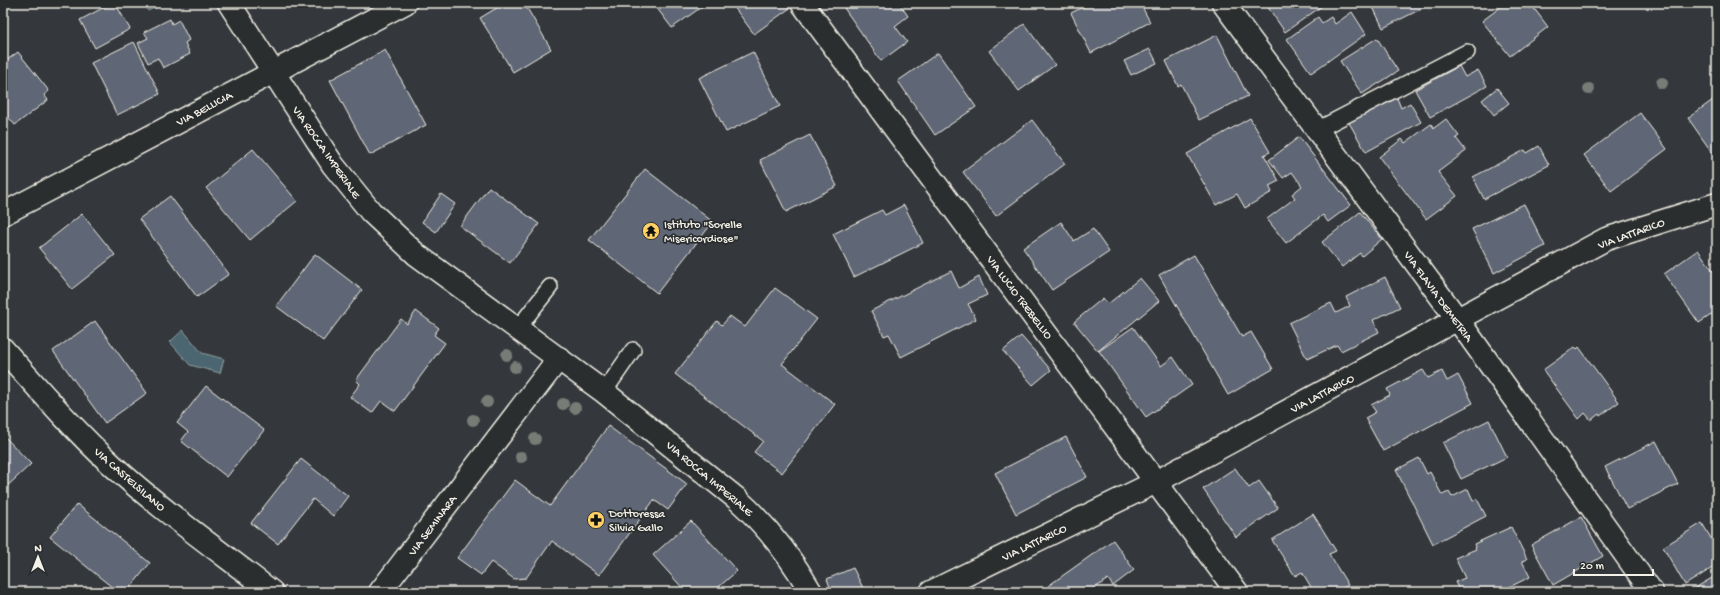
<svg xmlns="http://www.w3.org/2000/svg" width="1720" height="595" viewBox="0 0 1720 595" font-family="'Gochi Hand',sans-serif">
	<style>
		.water { fill: #4c6670; stroke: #8f9ea0 }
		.building { fill: #5e6674; stroke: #f4f1e8 }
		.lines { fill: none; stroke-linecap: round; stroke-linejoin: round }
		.lane-casing { stroke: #f4f1e8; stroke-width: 18 }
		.street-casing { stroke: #f4f1e8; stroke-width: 25 }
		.lane { stroke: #2a2d2e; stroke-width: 15 }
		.street { stroke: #2a2d2e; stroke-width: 22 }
		.tree { fill: #777c76 }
		.labels { text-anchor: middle; stroke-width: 3.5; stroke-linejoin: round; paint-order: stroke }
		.street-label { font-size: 12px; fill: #f4f1e8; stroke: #2a2d2e }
		.poi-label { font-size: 12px; fill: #f4f1e8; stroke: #2a2d2e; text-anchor: start }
	</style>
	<rect width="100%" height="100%" fill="#34383c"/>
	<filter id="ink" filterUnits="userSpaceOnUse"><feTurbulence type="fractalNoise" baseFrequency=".025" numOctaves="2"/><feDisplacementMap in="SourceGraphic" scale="8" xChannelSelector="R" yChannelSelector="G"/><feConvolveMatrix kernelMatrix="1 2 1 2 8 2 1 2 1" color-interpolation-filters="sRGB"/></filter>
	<g filter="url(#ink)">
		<!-- water -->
		<g class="water">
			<path d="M144 3H164L148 11Z"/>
			<path d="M183 330 202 353 224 359 220 373 190 365 170 342Z"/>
		</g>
		<!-- building -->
		<g class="building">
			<path d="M112 3H115L130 29 95 48 80 20Z"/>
			<path d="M505 3H524L551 49 513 72 480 18Z"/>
			<path d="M653 3H707L672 28Z"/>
			<path d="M731 3H787L790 8 754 34Z"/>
			<path d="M851 3H899L908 16 895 26 907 42 881 61 844 8Z"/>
			<path d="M1091 3H1140L1150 22 1091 53 1071 13Z"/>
			<path d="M1265 3H1320L1322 6 1285 32Z"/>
			<path d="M1371 3H1426L1427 6 1383 28Z"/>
			<path d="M1506 3H1530L1548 27 1510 56 1482 21Z"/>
			<path d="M1352 12 1366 34 1311 73 1287 39 1318 17 1322 23 1331 17 1335 24Z"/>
			<path d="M170 19 172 24 179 20 189 40 185 43 190 54 163 68 158 58 148 63 138 43 148 38 144 32Z"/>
			<path d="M1024 24 1055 65 1019 91 989 51Z"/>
			<path d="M1217 35 1248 96 1199 120 1181 84 1178 86 1166 61Z"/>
			<path d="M1377 38 1398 71 1362 94 1340 61Z"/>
			<path d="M134 42 160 94 117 115 91 63Z"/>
			<path d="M1150 49 1157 63 1131 75 1124 61Z"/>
			<path d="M385 50 426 125 370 155 330 80Z"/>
			<path d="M18 52 49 91 44 95 48 100 15 125 3 111V56L7 60Z"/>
			<path d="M753 52 780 106 726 132 699 78Z"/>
			<path d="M938 53 976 107 935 135 898 81Z"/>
			<path d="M1459 66 1465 77 1478 70 1487 86 1430 117 1415 90Z"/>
			<path d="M1497 88 1509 103 1494 115 1482 100Z"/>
			<path d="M1717 97V151L1713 154 1688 118Z"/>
			<path d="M1397 98 1401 108 1410 103 1421 122 1366 152 1348 121 1384 101 1385 104Z"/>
			<path d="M1640 113 1667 149 1611 191 1584 155Z"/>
			<path d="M1250 118 1270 152 1264 155 1279 181 1269 186 1272 192 1245 208 1237 194 1216 205 1187 154Z"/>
			<path d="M1446 119 1459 136 1456 138 1466 151 1438 172 1457 196 1426 219 1379 157 1402 139 1405 143 1431 124 1434 128Z"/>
			<path d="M1032 120 1065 164 996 216 963 172Z"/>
			<path d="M810 135 837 186 786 212 760 160Z"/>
			<path d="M1299 137 1351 205 1328 222 1323 215 1286 243 1267 219 1295 198 1292 194 1302 186 1292 172 1283 178 1269 160Z"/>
			<path d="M1539 146 1549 165 1484 199 1473 177 1525 150 1527 153Z"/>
			<path d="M253 149 297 201 250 240 206 188Z"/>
			<path d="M645 169 713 222 657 293 589 240Z"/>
			<path d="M489 187 539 224 510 263 460 226Z"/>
			<path d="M441 194 455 204 436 232 422 222Z"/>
			<path d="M170 196 229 274 197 297 139 219Z"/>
			<path d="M1524 204 1545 246 1494 273 1472 229Z"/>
			<path d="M904 205 923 243 854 277 833 234 882 210 885 215Z"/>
			<path d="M1360 212 1382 239 1362 256 1360 253 1342 267 1322 242Z"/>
			<path d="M82 214 115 255 72 289 39 248Z"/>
			<path d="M1061 222 1074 241 1093 229 1109 252 1052 290 1023 248Z"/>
			<path d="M1698 250 1717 276V311L1699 323 1664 274Z"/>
			<path d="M315 254 362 290 323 341 276 306Z"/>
			<path d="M1194 255 1242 337 1251 332 1273 369 1228 395 1159 275Z"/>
			<path d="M951 271 959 288 979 277 987 295 968 304 976 319 901 357 889 334 884 336 871 311Z"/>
			<path d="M1385 277 1400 307 1373 320 1379 332 1341 351 1337 345 1307 359 1289 323 1331 303 1336 313 1350 306 1346 297Z"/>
			<path d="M1140 278 1159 301 1098 351 1074 322 1103 298 1108 304Z"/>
			<path d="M775 288 817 319 782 364 835 404 782 473 754 452 763 441 675 374 717 321 722 325 730 316 745 327Z"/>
			<path d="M416 311 439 328 434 335 445 343 395 411 381 401 372 413 350 397 360 384 356 380 401 319 407 324Z"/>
			<path d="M95 321 147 393 105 423 53 351Z"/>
			<path d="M1133 327 1161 366 1173 357 1192 385 1146 417 1099 351Z"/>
			<path d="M1021 336 1051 370 1033 385 1003 351Z"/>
			<path d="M1575 347 1577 349 1579 347 1619 402 1600 416 1599 414 1591 420 1585 413 1579 419 1543 370Z"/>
			<path d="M1423 370 1428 378 1442 371 1447 381 1458 375 1473 403 1383 451 1365 418 1376 412 1371 405 1390 395 1387 389Z"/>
			<path d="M206 386 264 430 227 477 181 441 188 432 177 423Z"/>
			<path d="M1489 420 1507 457 1461 479 1443 443Z"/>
			<path d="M608 426 687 484 668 510 654 500 599 575 552 541 526 578 514 579 491 562 481 575 457 558 515 480 550 506Z"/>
			<path d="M3 435 31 464 3 490Z"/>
			<path d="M1066 437 1087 477 1016 514 995 473Z"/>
			<path d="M1656 441 1678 484 1627 509 1605 467Z"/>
			<path d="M1419 458 1427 474 1430 472 1442 495 1449 492 1452 497 1468 489 1473 500 1477 499 1486 516 1433 544 1396 470Z"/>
			<path d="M301 459 348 496 333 516 313 499 278 544 251 523Z"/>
			<path d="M1235 468 1249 488 1259 481 1278 508 1236 537 1203 489Z"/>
			<path d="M77 504 150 563 127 592H118L50 537Z"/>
			<path d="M1313 514 1336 551 1329 554 1348 585 1337 592H1314L1302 572 1295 576 1272 540Z"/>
			<path d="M1581 517 1603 556 1553 585 1531 545Z"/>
			<path d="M691 521 737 571 713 592H686L653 555Z"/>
			<path d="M1702 523 1712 540 1717 536V565L1685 585 1663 547Z"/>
			<path d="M1511 527 1527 559 1522 561 1530 577 1499 592H1460L1455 582 1465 578 1455 558 1476 549 1474 544Z"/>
			<path d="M1113 540 1134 570 1113 586 1108 579 1089 592H1053L1048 586Z"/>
			<path d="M853 568 864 590 860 592H832L827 579Z"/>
			<path d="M1717 575V592H1690V591Z"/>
			<path d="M1619 588 1621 592H1610Z"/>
		</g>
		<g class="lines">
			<defs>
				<g id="lane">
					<path d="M1317 130 1467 52"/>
					<path d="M518 328 550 287"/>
					<path d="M604 392 633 350"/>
				</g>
				<g id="street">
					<path d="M229 3 333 165 371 212 417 255 604 392 736 498C766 525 791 557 811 592"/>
					<path d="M802 3 1237 592"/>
					<path d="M1223 3 1458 320 1652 592"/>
					<path d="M3 214 405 3"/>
					<path d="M3 349C38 388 72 428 111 464 161 510 218 550 272 592"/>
					<path d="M380 592 559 358"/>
					<path d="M931 592 1156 482 1606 239 1717 204"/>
				</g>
			</defs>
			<!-- lane casing -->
			<use href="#lane" class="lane-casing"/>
			<!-- street casing -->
			<use href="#street" class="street-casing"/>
			<!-- lane -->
			<use href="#lane" class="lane"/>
			<!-- street -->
			<use href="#street" class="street"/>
		</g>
		<!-- trees -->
		<g class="tree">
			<circle cx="1662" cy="83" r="6"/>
			<circle cx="1589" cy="89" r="6"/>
			<circle cx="507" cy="355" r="6"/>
			<circle cx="515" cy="367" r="6"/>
			<circle cx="487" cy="402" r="6"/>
			<circle cx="563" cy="404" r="6"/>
			<circle cx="575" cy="408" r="6"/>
			<circle cx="473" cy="420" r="6"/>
			<circle cx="535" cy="439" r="6"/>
			<circle cx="521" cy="457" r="6"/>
		</g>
	</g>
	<!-- icons -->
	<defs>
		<symbol id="temple-disc" viewBox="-11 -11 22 22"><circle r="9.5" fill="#ffd166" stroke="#2a2d2e"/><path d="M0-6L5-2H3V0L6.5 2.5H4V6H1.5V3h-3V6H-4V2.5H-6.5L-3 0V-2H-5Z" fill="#111"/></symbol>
		<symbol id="pharmacy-disc" viewBox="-11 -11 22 22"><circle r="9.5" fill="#ffd166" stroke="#2a2d2e"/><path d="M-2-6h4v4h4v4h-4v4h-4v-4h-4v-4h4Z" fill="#111"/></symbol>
	</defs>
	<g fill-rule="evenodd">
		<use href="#temple-disc" x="641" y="221" width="20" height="20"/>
		<use href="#pharmacy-disc" x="586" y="510" width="20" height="20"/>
	</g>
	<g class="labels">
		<!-- street labels -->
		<g class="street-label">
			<text transform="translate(204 108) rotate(-28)" y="4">VIA BELLICIA</text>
			<text transform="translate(327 152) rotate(55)" y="4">VIA ROCCA IMPERIALE</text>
			<text transform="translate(1631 233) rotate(-20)" y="4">VIA LATTARICO</text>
			<text transform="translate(1439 296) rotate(54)" y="4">VIA FLAVIA DEMETRIA</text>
			<text transform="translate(1020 297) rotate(53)" y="4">VIA LUCIO TREBELLIO</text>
			<text transform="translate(1322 393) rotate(-28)" y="4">VIA LATTARICO</text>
			<text transform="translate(710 478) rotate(40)" y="4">VIA ROCCA IMPERIALE</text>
			<text transform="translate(130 479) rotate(41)" y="4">VIA CASTELSILANO</text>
			<text transform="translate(432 525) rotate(-53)" y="4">VIA SEMINARA</text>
			<text transform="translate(1034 542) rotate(-26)" y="4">VIA LATTARICO</text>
		</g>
		<!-- poi labels -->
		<g class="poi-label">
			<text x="664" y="228">Istituto "Sorelle<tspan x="664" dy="14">Misericordiose"</tspan></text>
			<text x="609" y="517">Dottoressa<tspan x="609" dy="14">Silvia Gallo</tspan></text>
		</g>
	</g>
	<!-- margin -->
	<rect width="1720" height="595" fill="none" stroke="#2a2d2e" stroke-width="16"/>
	<rect x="8" y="8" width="1704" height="579" fill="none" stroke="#f4f1e8" stroke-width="1.5" filter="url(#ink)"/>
	<!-- north arrow -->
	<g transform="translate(38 557)" stroke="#2a2d2e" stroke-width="3" paint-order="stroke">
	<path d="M0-3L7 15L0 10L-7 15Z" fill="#f4f1e8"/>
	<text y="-6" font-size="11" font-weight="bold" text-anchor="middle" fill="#f4f1e8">N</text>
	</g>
	<!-- scale -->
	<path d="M1574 569v6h79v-6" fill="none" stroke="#f4f1e8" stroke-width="2"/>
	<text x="1580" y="569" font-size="12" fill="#f4f1e8" stroke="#2a2d2e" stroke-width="3" paint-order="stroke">20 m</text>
</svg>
